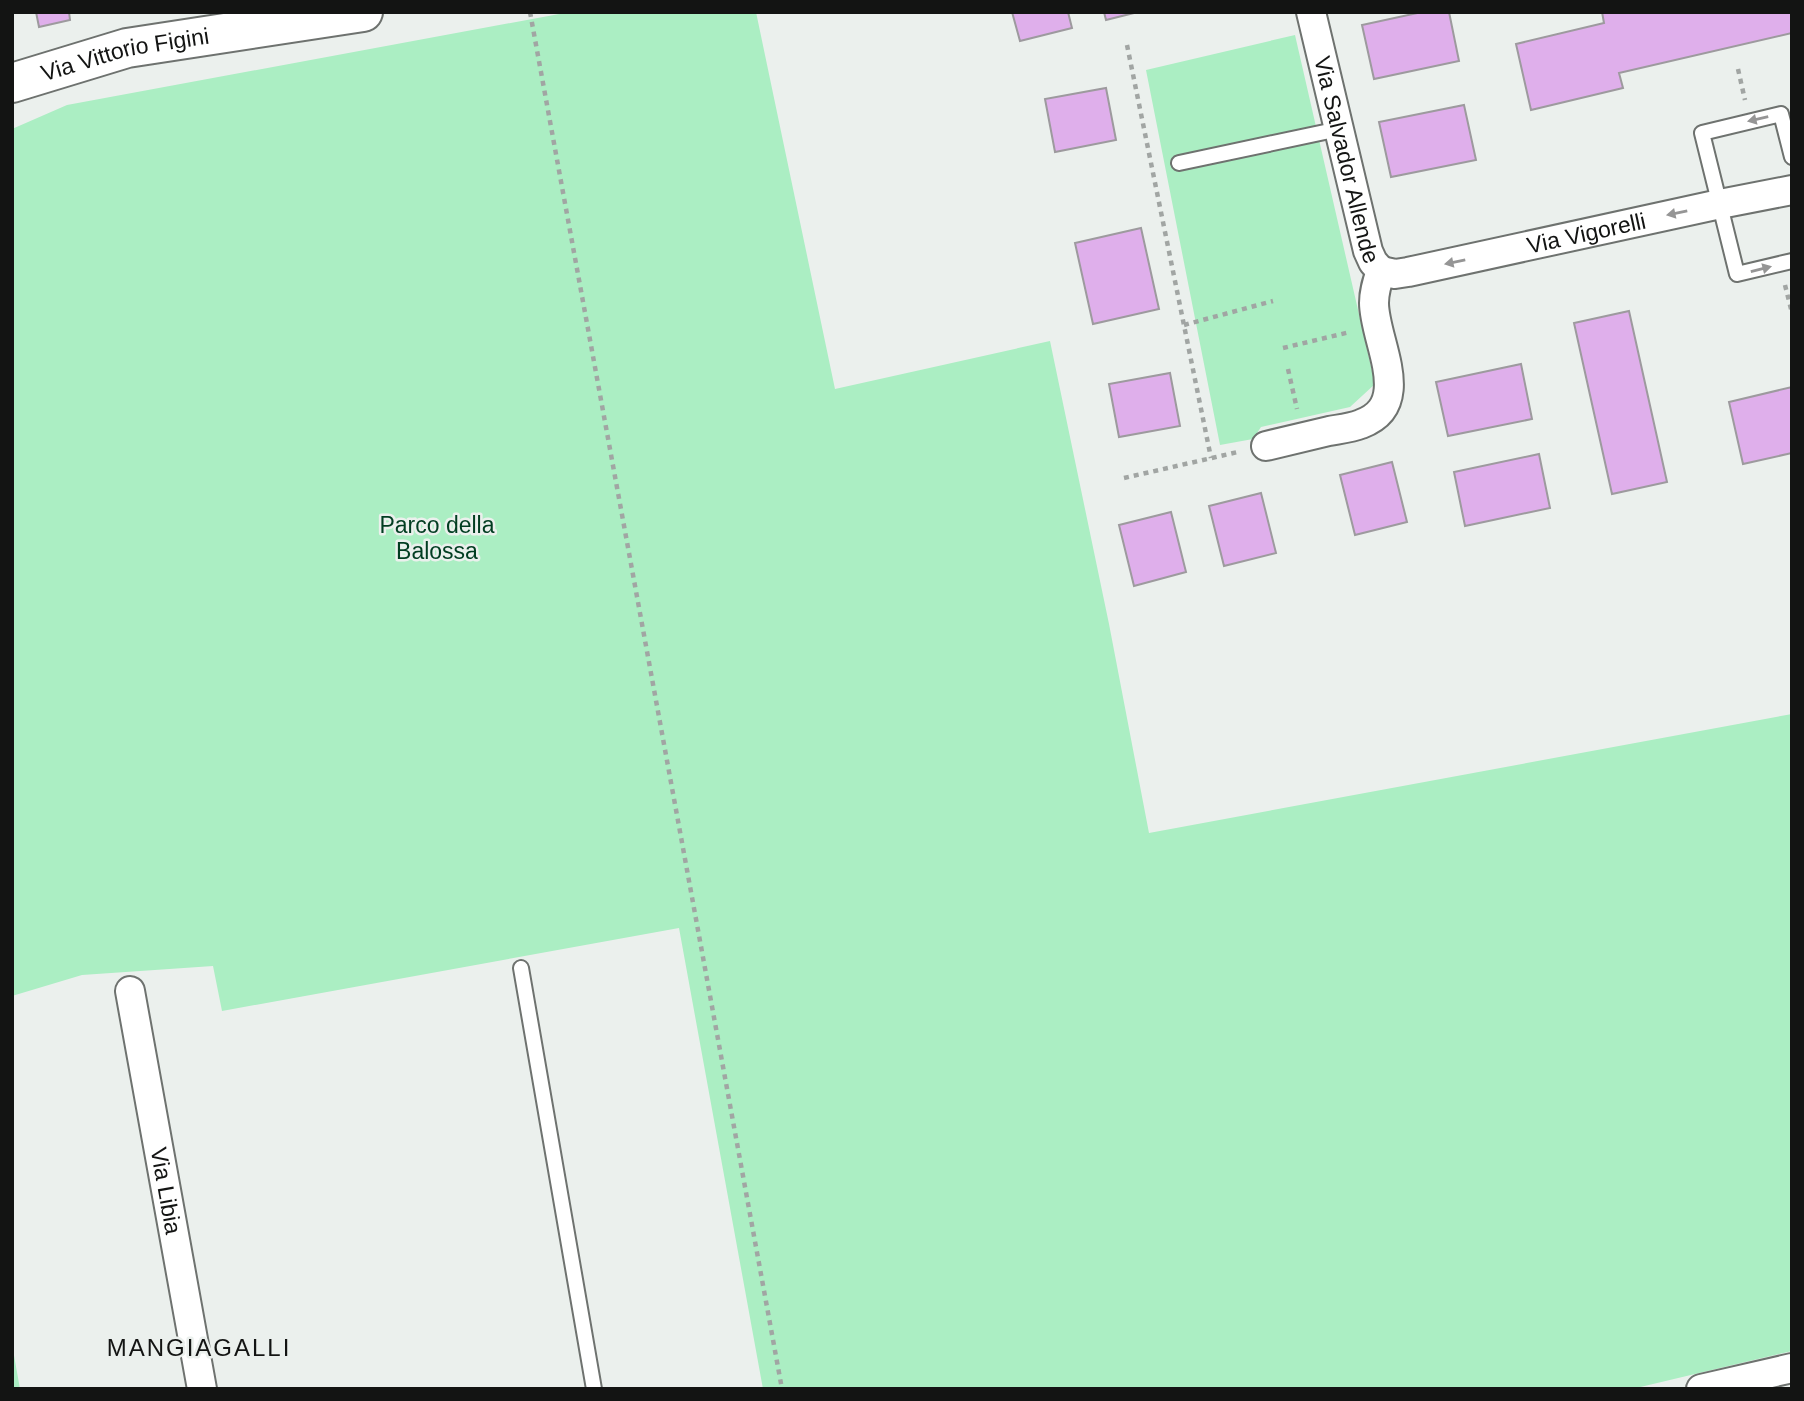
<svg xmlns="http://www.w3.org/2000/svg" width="1804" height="1401" viewBox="0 0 1804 1401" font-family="Arial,sans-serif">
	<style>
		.green { fill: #abeec3 }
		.building { fill: #dfafeb; stroke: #9d9a9e; stroke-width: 2 }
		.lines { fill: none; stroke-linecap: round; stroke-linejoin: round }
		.lane-casing { stroke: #6e726f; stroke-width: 18 }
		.street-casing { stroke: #6e726f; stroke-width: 32 }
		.secondary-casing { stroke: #6e726f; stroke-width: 42 }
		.path { stroke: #a1a5a3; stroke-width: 4.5; stroke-dasharray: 5 5; stroke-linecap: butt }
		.lane { stroke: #fff; stroke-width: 14 }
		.street { stroke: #fff; stroke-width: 28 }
		.secondary { stroke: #fff; stroke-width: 38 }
		.oneway { fill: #959595 }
		.labels { text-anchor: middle; stroke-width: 5; stroke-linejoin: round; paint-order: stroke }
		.street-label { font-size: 23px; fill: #131413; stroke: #ebf0ed }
		.park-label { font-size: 23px; fill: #013d21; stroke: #ebf0ed }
		.neighbourhood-label { font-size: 24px; letter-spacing: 2px; fill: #131413; stroke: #ebf0ed }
	</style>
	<rect width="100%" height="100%" fill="#ebf0ed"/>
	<!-- green -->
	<g class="green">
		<path d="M570 12H756L835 389 1050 341 1109 624 1149 833 1792 714V1351L1632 1389H763L679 928 222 1011 213 966 82 975 12 996V129L67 105Z"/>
		<path d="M1295 35 1375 384 1350 407 1261 427 1253 439 1220 445 1146 70Z"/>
		<path d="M12 1344 20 1389H12Z"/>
	</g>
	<!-- building -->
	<g class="building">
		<path d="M36 12H69L70 20 39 27Z"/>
		<path d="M1012 12H1068L1072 28 1020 41Z"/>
		<path d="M1104 12H1138L1106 20Z"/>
		<path d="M1422 12H1449L1459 61 1374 79 1362 25Z"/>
		<path d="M1602 12H1792V33L1619 73 1623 88 1531 110 1516 44 1604 23Z"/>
		<path d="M1106 88 1116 140 1055 152 1045 99Z"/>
		<path d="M1464 105 1476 160 1391 177 1379 122Z"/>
		<path d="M1141 228 1159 309 1093 324 1075 243Z"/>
		<path d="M1629 311 1667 482 1612 494 1574 323Z"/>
		<path d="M1521 364 1532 419 1448 436 1436 382Z"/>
		<path d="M1170 373 1180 426 1119 437 1109 384Z"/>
		<path d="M1792 387V453L1743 464 1729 402Z"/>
		<path d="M1539 454 1550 508 1465 526 1454 472Z"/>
		<path d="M1392 462 1407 522 1355 535 1340 475Z"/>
		<path d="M1261 493 1276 553 1224 566 1209 506Z"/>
		<path d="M1171 512 1186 572 1134 586 1119 525Z"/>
	</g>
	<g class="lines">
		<defs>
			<g id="lane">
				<path d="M1792 157 1781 114 1702 133 1737 274 1792 261"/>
				<path d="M1179 163 1339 129"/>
				<path d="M521 968 594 1389"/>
			</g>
			<g id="street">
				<path id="s1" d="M1311 12 1368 251 1373 262 1381 271"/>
				<path id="s2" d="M1381 271 1395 274 1408 272 1720 204 1792 190"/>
				<path d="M1266 446C1287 441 1308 436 1329 431 1340 429 1351 428 1361 424 1415 404 1374 341 1374 303 1374 291 1377 282 1381 271"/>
				<path id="s3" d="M130 991 202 1389"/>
				<path d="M1701 1389 1792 1368"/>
			</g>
			<g id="secondary">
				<path id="s4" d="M12 83 127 48 363 12"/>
			</g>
		</defs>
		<!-- lane casing -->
		<use href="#lane" class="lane-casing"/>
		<!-- street casing -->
		<use href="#street" class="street-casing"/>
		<!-- secondary casing -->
		<use href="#secondary" class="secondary-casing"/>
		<!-- path -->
		<g class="path">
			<path d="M530 12 782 1389"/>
			<path d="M1127 45 1211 458"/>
			<path d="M1738 69 1745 100"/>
			<path d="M1785 285 1792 313"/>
			<path d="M1184 325 1273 301"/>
			<path d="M1283 348 1350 332"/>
			<path d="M1288 369 1297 409"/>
			<path d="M1124 478 1238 452"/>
		</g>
		<!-- lane -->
		<use href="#lane" class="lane"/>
		<!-- street -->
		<use href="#street" class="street"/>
		<!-- secondary -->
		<use href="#secondary" class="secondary"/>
	</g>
	<!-- one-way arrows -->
	<defs><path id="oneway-solid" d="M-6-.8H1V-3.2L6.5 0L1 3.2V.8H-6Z" transform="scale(1.75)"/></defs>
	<g class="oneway">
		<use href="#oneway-solid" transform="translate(1758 119) rotate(167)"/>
		<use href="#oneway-solid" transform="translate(1677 213) rotate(168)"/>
		<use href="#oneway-solid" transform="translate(1455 262) rotate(168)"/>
		<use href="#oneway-solid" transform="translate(1761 269) rotate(-14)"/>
	</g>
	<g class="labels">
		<!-- street labels -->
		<g class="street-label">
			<text dy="8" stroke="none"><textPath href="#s4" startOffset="117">Via Vittorio Figini</textPath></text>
			<text dy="8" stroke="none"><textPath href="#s1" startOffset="152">Via Salvador Allende</textPath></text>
			<text dy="8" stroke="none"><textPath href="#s2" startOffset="210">Via Vigorelli</textPath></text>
			<text dy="8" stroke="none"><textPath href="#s3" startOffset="203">Via Libia</textPath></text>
		</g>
		<!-- park labels -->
		<g class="park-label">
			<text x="437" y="533">Parco della<tspan x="437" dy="26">Balossa</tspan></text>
		</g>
		<!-- neighbourhood labels -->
		<g class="neighbourhood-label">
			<text x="199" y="1356">MANGIAGALLI</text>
		</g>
	</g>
	<!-- border -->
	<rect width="1804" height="1401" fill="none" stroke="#131413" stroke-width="28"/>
</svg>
